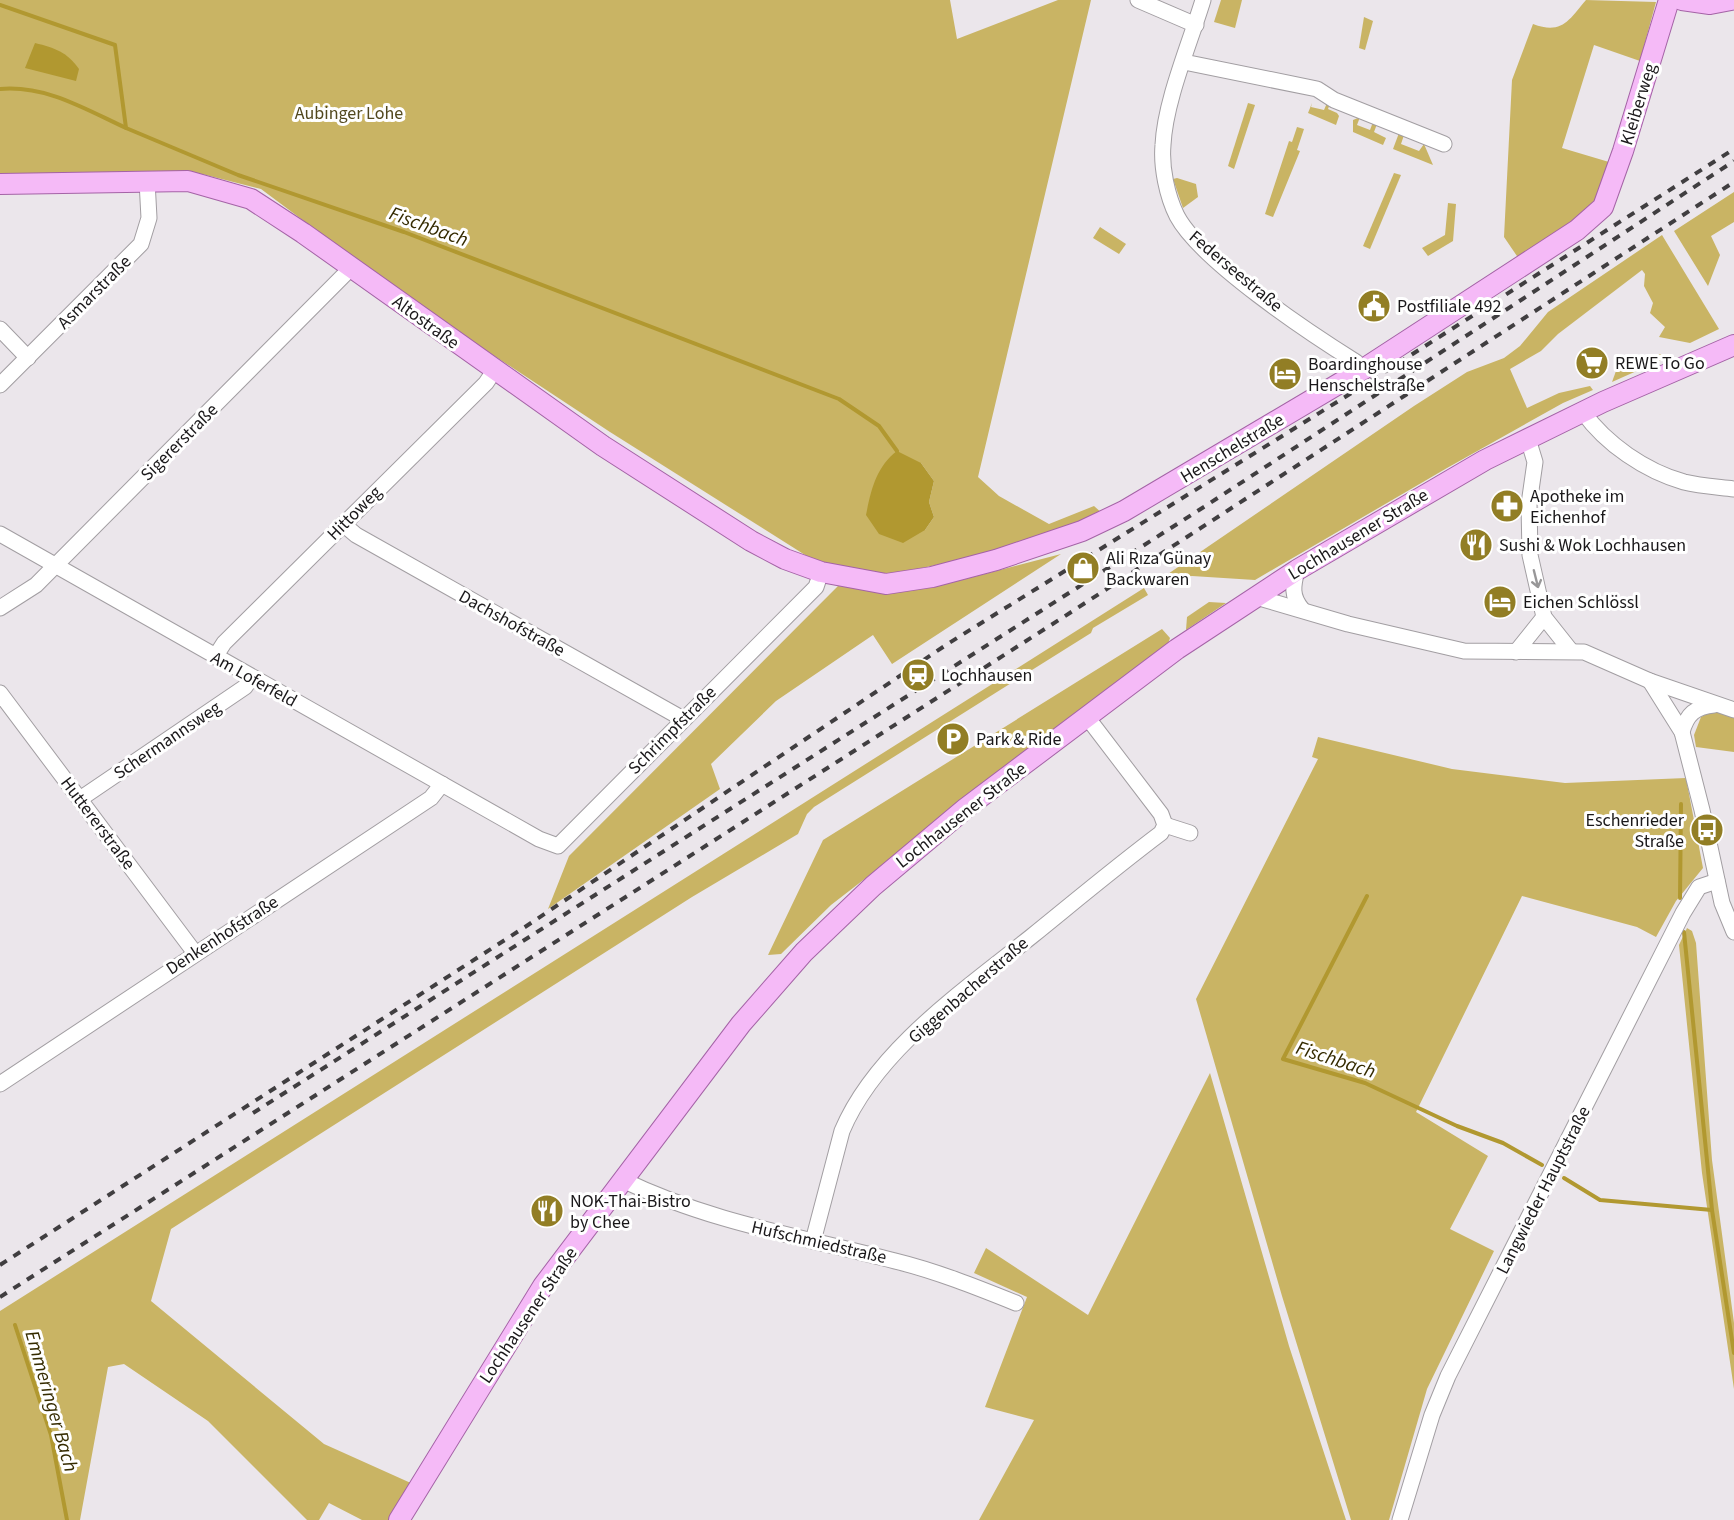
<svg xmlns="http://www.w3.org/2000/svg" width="1734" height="1520" viewBox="0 0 1734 1520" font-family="'Source Sans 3',sans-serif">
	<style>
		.green { fill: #c9b464; fill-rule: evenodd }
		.water { fill: #b19830 }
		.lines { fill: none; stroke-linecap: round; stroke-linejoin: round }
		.stream { stroke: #b19830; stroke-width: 4 }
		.minor-casing { stroke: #a29ea2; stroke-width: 17 }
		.major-casing { stroke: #a463a6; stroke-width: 22 }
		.minor { stroke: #fff; stroke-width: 15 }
		.major { stroke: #f5baf7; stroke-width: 20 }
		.rail { stroke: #403e40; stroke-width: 4; stroke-dasharray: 8 8; stroke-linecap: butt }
		.oneway { stroke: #989798 }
		.labels { text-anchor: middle; stroke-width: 6; stroke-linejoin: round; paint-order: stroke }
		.street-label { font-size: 18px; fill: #1a181a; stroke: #fff }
		.park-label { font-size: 18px; fill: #52481e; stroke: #fff }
		.poi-label { font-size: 18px; fill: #1a181a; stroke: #fff; text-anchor: start }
		.water-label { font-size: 20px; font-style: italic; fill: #352b00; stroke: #fff }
	</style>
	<rect width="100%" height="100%" fill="#ebe6eb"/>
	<!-- green -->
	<g class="green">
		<path d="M0 0H950L957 39 1058 0H1091L978 477 999 496 1049 524 1094 506 1103 514 977 556 890 575 813 560 610 432 414 303 261 189 202 174 0 180ZM921 463 934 481 929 502 934 517 925 530Z"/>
		<path d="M1221 0H1242L1235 28 1214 22Z"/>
		<path d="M1586 0 1656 2 1640 61 1594 45 1562 148 1609 162 1596 203 1574 223 1519 259 1504 237 1512 80 1533 24C1562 35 1569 20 1586 0Z"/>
		<path d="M1364 17 1373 21 1365 50 1359 48Z"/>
		<path d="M1248 103 1255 105 1234 169 1228 166Z"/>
		<path d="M1312 103 1311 107 1324 110 1327 103 1330 104 1328 109 1337 113 1339 116 1336 125 1308 113Z"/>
		<path d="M1360 117 1357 125 1370 130 1373 122 1377 124 1374 132 1386 138 1383 145 1353 132V120Z"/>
		<path d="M1297 127 1304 129 1297 150 1300 151 1273 217 1265 214 1289 141 1292 142Z"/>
		<path d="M1399 133 1404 135 1401 144 1419 151 1424 144 1433 165 1393 149Z"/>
		<path d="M1394 173 1401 175 1370 249 1363 246Z"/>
		<path d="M1177 178 1196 184 1198 197 1183 208 1173 179Z"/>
		<path d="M1734 192V222L1711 236 1720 255 1708 286 1674 231Z"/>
		<path d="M1448 203 1456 204 1453 241 1428 256 1422 248 1445 235Z"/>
		<path d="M1100 227 1126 244 1119 254 1093 238Z"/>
		<path d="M1662 235 1719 329 1690 343 1659 337 1665 327 1650 313 1653 303 1644 286 1645 274 1642 270 1558 334 1541 351 1510 369 1527 408 1559 393 1590 386 1593 390 1563 403 1447 468 1255 580 1192 576 1167 579 1165 576 1414 406 1467 372 1504 358 1520 346 1548 312Z"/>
		<path d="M1660 354 1668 357 1612 382 1616 371Z"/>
		<path d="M1061 554 892 664 873 635 776 701 711 764 720 789 548 909 569 856 838 586 888 590 950 583Z"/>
		<path d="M1144 588 1148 595 1093 628 1091 633 814 807 807 814 798 834 692 897 171 1229 151 1301 324 1444 413 1484 391 1520H362L329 1503 319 1520H307L208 1421 124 1364 108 1367 80 1520H0V1311Z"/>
		<path d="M1209 602 1226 603 1186 630 1187 617Z"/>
		<path d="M1162 629 1170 638 1168 644 831 905 781 954 768 955 823 840Z"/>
		<path d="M1712 711 1734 716V752L1696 747 1694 735 1701 717Z"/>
		<path d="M1318 737 1452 769 1565 783 1686 778 1703 868 1676 901 1656 937 1637 927 1522 896 1416 1112 1488 1156 1450 1229 1494 1251 1427 1389 1389 1520H1351L1282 1296 1196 999 1318 759 1312 757Z"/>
		<path d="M1687 928 1692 931 1696 943 1712 1160 1734 1323V1389L1702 1173 1679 945Z"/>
		<path d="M1210 1073 1289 1346 1346 1520H979L1034 1420 985 1407 1027 1297 974 1273 986 1248 1088 1315Z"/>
	</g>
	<!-- water -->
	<g class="water">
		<path d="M35 43C55 48 67 52 79 69L76 81 25 68Z"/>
		<path d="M897 451 921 463 934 481 929 502 934 517 925 530 903 543 879 534 866 515C871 490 876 467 897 451Z"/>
	</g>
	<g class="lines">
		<!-- stream -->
		<g class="stream">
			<path d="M0 5 115 45 126 128 238 175 404 232 839 399 879 426 897 451"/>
			<path d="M0 89C46 85 85 109 126 128"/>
			<path d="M1367 896 1283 1059 1365 1083 1457 1126 1503 1143 1542 1165"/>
			<path d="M1680 898 1681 804"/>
			<path d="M1684 932 1712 1210 1734 1353"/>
			<path d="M1564 1178 1600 1200 1712 1210"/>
			<path d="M15 1325 51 1435 67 1520"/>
		</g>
		<defs>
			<g id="minor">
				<path d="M1138 0 1196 25"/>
				<path d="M1203 0C1190 43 1165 101 1163 145 1161 167 1167 196 1177 216 1201 261 1311 334 1356 362L1362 370"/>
				<path d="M1184 62 1317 89 1334 100 1444 144"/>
				<path d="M0 329 28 358"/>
				<path d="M0 385 141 244 149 218 147 181"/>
				<path d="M1583 412C1606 444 1645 471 1684 482 1700 486 1718 487 1734 489"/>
				<path d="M1528 439 1535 462 1529 504 1530 555 1544 617 1571 651"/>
				<path d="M343 524 356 535 683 719"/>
				<path d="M0 534 539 839 558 846 816 587 821 572"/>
				<path d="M1297 570C1293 586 1291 596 1302 609"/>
				<path d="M1256 597 1348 624 1464 651 1584 652 1650 681 1734 710"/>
				<path d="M0 608 36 585 351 268"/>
				<path d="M1516 652 1544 617"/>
				<path d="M215 657 224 643 486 383 494 371"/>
				<path d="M1650 681 1682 732 1702 810 1722 903 1734 932"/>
				<path d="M0 693 195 953"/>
				<path d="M1682 732C1687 714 1695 707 1714 705"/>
				<path d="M80 799 245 687 251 678"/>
				<path d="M1165 825 1190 833"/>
				<path d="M0 1084 431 798 442 784"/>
				<path d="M623 1180C709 1222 803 1237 895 1261 936 1271 976 1287 1016 1303"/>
				<path d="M813 1241 842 1131C876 1050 966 989 1032 936 1074 902 1117 866 1161 833L1165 825 1161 814 1087 717"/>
				<path d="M1400 1520 1432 1415 1448 1376 1683 913 1699 887 1717 881"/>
			</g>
			<g id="major">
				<path d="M1682 0 1710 4 1731 0"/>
				<path d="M0 184 188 181 251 199 303 233 603 446 751 541 785 559 821 572 886 584 932 577 996 560 1082 531 1124 511 1362 370 1577 230 1603 207 1623 151 1669 0"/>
				<path d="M399 1520 543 1286 741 1024 804 952 873 886 966 808 1177 649 1297 570 1485 460 1603 402 1734 345"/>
			</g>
		</defs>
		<!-- minor casing -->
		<use href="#minor" class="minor-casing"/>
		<!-- major casing -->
		<use href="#major" class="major-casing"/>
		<!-- minor -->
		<use href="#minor" class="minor"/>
		<!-- major -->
		<use href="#major" class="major"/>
		<!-- rail -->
		<g class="rail">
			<path d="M253 1113 1207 505 1734 161"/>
			<path d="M0 1265 525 927 949 643 1353 392 1734 149"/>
			<path d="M0 1297 1062 618 1734 182"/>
		</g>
	</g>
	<!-- one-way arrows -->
	<defs><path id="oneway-shaft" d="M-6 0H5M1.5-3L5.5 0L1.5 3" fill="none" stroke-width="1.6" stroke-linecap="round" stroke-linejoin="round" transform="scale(1.5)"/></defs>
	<use class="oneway" href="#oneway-shaft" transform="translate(1536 579) rotate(76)"/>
	<!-- icons -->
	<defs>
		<symbol id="civic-disc" viewBox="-11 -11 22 22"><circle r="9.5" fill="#927e25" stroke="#fff"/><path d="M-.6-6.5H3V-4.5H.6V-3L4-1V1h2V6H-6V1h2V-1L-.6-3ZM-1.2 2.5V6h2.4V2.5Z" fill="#fff"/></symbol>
		<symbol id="supermarket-disc" viewBox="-11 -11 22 22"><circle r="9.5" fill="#927e25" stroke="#fff"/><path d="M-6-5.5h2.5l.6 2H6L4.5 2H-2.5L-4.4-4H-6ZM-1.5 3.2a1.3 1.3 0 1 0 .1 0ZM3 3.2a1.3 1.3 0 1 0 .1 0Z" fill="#fff"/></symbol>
		<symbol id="hotel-disc" viewBox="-11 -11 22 22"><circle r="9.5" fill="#927e25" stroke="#fff"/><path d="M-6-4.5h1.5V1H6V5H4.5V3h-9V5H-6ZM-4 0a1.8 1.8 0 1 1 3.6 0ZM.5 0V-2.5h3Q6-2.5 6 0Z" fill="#fff"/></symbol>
		<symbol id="pharmacy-disc" viewBox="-11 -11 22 22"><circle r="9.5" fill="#927e25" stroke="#fff"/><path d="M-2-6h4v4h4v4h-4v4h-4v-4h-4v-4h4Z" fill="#fff"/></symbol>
		<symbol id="restaurant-disc" viewBox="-11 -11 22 22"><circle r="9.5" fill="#927e25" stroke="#fff"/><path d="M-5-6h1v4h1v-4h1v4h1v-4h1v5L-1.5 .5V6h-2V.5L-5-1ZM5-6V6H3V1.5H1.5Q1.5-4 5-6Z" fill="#fff"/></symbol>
		<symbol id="shop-disc" viewBox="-11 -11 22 22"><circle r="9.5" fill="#927e25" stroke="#fff"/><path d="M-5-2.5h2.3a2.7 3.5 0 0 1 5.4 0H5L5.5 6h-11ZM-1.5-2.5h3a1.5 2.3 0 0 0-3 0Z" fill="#fff"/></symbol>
		<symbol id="station-disc" viewBox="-11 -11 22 22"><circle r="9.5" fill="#927e25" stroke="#fff"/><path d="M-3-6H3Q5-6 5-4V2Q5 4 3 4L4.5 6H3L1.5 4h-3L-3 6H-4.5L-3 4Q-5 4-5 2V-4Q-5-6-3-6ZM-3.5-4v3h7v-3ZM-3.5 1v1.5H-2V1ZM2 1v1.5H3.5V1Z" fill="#fff"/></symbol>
		<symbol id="parking-disc" viewBox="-11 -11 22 22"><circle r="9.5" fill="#927e25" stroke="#fff"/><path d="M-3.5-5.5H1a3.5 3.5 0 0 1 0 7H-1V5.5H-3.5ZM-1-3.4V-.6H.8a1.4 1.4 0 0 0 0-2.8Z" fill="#fff"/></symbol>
		<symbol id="bus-disc" viewBox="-11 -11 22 22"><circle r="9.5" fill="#927e25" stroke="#fff"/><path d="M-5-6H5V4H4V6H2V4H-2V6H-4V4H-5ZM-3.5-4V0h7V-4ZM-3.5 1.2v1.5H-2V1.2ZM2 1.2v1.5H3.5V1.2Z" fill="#fff"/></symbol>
	</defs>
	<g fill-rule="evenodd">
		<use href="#civic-disc" x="1355" y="287" width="38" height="38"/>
		<use href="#supermarket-disc" x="1573" y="344" width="38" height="38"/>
		<use href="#hotel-disc" x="1266" y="355" width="38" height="38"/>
		<use href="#pharmacy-disc" x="1488" y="487" width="38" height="38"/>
		<use href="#restaurant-disc" x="1457" y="526" width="38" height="38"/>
		<use href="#shop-disc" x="1064" y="549" width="38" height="38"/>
		<use href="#hotel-disc" x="1481" y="583" width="38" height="38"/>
		<use href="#station-disc" x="899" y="656" width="38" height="38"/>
		<use href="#parking-disc" x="934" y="720" width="38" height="38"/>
		<use href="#bus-disc" x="1688" y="811" width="38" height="38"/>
		<use href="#restaurant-disc" x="528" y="1192" width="38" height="38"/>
	</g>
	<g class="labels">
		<!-- street labels -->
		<g class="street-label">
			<text transform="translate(1638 104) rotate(-73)" y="6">Kleiberweg</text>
			<text transform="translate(1236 271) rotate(40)" y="6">Federseestraße</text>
			<text transform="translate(94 292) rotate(-45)" y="6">Asmarstraße</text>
			<text transform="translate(426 322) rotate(36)" y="6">Altostraße</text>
			<text transform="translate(179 442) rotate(-45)" y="6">Sigererstraße</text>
			<text transform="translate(1232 448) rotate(-31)" y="6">Henschelstraße</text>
			<text transform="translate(354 513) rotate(-45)" y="6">Hittoweg</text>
			<text transform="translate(1358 534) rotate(-31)" y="6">Lochhausener Straße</text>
			<text transform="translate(512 623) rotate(29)" y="6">Dachshofstraße</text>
			<text transform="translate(254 679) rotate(29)" y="6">Am Loferfeld</text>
			<text transform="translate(672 730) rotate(-45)" y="6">Schrimpfstraße</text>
			<text transform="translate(167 740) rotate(-34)" y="6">Schermannsweg</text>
			<text transform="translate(961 815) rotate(-38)" y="6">Lochhausener Straße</text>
			<text transform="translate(98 823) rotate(53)" y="6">Huttererstraße</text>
			<text transform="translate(222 935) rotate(-33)" y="6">Denkenhofstraße</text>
			<text transform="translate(968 990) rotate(-41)" y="6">Giggenbacherstraße</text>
			<text transform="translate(1543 1190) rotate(-63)" y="6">Langwieder Hauptstraße</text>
			<text transform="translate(819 1242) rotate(13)" y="6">Hufschmiedstraße</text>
			<text transform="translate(528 1315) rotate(-56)" y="6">Lochhausener Straße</text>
		</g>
		<!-- park labels -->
		<g class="park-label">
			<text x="349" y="119">Aubinger Lohe</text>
		</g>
		<!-- poi labels -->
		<g class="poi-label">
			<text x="1397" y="312">Postfiliale 492</text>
			<text x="1615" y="369">REWE To Go</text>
			<text x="1308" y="370">Boardinghouse<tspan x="1308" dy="21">Henschelstraße</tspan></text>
			<text x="1530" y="502">Apotheke im<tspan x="1530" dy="21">Eichenhof</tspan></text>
			<text x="1499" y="551">Sushi &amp; Wok Lochhausen</text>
			<text x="1106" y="564">Ali Rıza Günay<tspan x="1106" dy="21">Backwaren</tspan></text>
			<text x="1523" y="608">Eichen Schlössl</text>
			<text x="941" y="681">Lochhausen</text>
			<text x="976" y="745">Park &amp; Ride</text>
			<text x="1684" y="826" text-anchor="end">Eschenrieder<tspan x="1684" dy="21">Straße</tspan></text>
			<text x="570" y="1207">NOK-Thai-Bistro<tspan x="570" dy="21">by Chee</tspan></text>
		</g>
		<!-- water labels -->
		<g class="water-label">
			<text transform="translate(429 226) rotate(20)" y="7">Fischbach</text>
			<text transform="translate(1336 1059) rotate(18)" y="7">Fischbach</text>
			<text transform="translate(52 1401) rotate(74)" y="7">Emmeringer Bach</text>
		</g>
	</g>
</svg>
